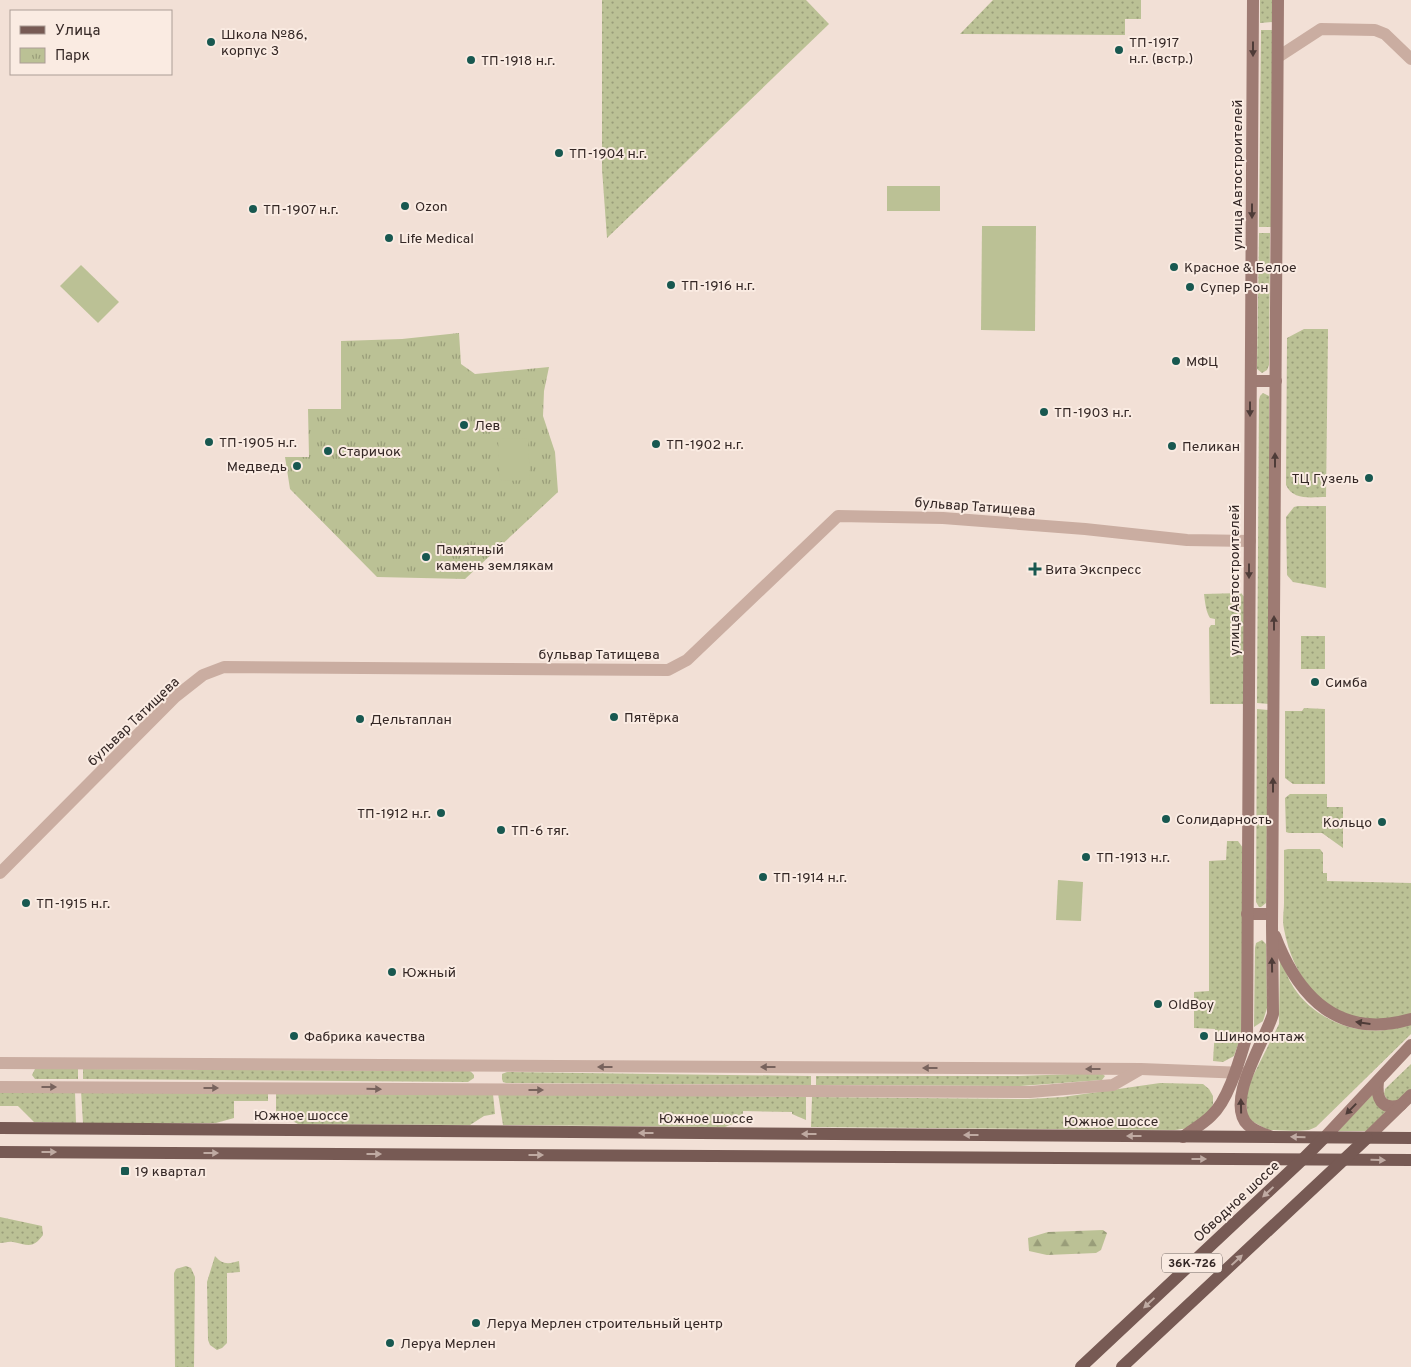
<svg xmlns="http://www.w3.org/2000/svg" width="1411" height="1367" viewBox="0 0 1411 1367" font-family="Overpass,sans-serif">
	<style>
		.grass { fill: url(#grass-dots) }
		.forest { fill: url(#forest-firs) }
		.park { fill: url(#park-tufts) }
		.garden { fill: #bbc195 }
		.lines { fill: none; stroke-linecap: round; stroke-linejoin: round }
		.street { stroke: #caada1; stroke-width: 12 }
		.secondary { stroke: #9e7b73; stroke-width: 12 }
		.primary { stroke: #775a54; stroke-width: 12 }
		.oneway { fill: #4e3c38 }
		.oneway2 { fill: #78635d }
		.oneway3 { fill: #bfaaa2 }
		.poi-dot { fill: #185850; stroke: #faebe2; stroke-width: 2 }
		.labels { text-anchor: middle; stroke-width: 4; stroke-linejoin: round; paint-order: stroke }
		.shield { fill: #faebe2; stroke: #6f625e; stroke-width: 1 }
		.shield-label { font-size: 12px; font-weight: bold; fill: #342725 }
		.poi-label { font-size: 14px; fill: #342725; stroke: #faebe2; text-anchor: start }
		.street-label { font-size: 14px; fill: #342725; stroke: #faebe2 }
	</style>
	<defs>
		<pattern id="grass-dots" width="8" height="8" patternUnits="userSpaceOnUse" patternTransform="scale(1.25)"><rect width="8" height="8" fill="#bbc195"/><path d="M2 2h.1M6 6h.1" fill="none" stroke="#999d79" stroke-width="1.8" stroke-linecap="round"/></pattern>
		<pattern id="forest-firs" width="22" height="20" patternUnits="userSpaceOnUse" patternTransform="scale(1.25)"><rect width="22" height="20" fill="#bbc195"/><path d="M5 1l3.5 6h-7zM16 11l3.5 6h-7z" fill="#999d79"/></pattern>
		<pattern id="park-tufts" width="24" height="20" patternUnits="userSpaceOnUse" patternTransform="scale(1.25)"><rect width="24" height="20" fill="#bbc195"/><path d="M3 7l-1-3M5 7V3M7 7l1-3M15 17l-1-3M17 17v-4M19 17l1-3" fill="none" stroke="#999d79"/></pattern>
	</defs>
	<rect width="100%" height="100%" fill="#f2e0d6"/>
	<!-- grass -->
	<g class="grass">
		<path d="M602 0H806L829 24 607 238 602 169Z"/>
		<path d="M993 0H1141V19H1125V35L960 34Z"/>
		<path d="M1260 0H1273V22L1260 23Z"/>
		<path d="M1261 30H1273L1271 227H1259Z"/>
		<path d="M1259 233H1270L1269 365 1267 370 1262 373 1257 369Z"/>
		<path d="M1304 329H1328L1326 497C1312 497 1293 501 1286 485L1287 338Z"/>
		<path d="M1263 393 1269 396V704L1257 703 1259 400 1260 396Z"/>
		<path d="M1298 506H1326V588L1293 582 1287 575 1286 517 1294 507Z"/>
		<path d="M1241 593 1246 599 1247 704H1210L1209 628 1211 625H1215V619L1210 618C1206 612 1205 602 1204 594Z"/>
		<rect x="1301" y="636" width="24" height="33"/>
		<path d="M1304 708 1325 709V784H1293L1285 778V711H1302Z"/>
		<path d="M1257 709 1268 710 1266 903 1261 907H1259L1256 902Z"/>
		<path d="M1290 794H1327V807H1343V848L1322 833H1289L1286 832 1285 798Z"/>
		<path d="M1227 841H1238L1243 848 1241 1035 1234 1056 1223 1062 1213 1061 1215 1029 1194 1028V992L1209 991V861L1226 860Z"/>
		<path d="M1288 849H1320L1323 853V873H1327V881L1411 883V1014C1345 1035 1296 994 1284 929 1282 921 1284 911 1284 903 1284 886 1284 869 1284 853V850Z"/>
		<path d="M1262 940 1266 944 1267 1008 1263 1021 1254 1027 1255 948 1256 943Z"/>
		<path d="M1280 957C1284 968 1288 979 1294 988 1313 1017 1351 1034 1385 1030 1393 1029 1402 1026 1411 1024V1034L1316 1127 1309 1130 1296 1131 1268 1130 1248 1119 1245 1092 1279 1024Z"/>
		<path d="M1411 1064V1089L1398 1102 1388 1101 1384 1094 1385 1089Z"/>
		<path d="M35 1069H78V1079H35L32 1075Z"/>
		<path d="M83 1069 470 1071 474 1075V1078L468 1082 83 1079Z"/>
		<path d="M507 1072 811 1076V1085L506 1083 503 1082 502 1079V1074Z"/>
		<path d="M1101 1073 1105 1076 1102 1080 1020 1086 816 1085V1076H1019Z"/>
		<path d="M1160 1083 1203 1084 1209 1089 1213 1096V1104L1211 1110 1189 1128 1175 1130 811 1127 812 1097 1028 1099 1063 1097Z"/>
		<path d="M0 1090 75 1091 76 1123 34 1122 18 1106H0Z"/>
		<path d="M81 1091 268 1092V1101H234V1118L216 1123H83Z"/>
		<path d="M276 1092 493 1094 495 1114 484 1116 470 1125 298 1124 287 1118H276Z"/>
		<path d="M498 1093 806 1097V1120L792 1114V1112L743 1111 742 1120 725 1127 503 1125Z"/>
		<path d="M1374 1093 1386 1111 1370 1131H1338Z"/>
		<path d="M0 1217 42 1226 43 1235C33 1249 28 1245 13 1242 9 1241 4 1243 0 1243Z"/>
		<path d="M215 1256C222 1265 229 1264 239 1261L240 1272 227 1273V1343L222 1348 217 1350 210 1345 208 1340 207 1282Z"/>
		<path d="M186 1266 191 1268 195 1277 194 1367H175L174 1273 176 1269Z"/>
	</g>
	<!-- forest -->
	<path class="forest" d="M1103 1230 1107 1233 1101 1250 1096 1253 1047 1255 1029 1251 1028 1238 1048 1232Z"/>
	<!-- park -->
	<path class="park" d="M459 333 461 364 475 374 549 367 544 391 543 416 555 452 558 492 465 579 377 577 290 489 285 457H309L308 409H341V341L402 339Z"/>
	<!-- garden -->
	<g class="garden">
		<rect x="887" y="186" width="53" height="25"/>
		<path d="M982 226H1036L1035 331 981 330Z"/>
		<path d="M81 265 119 302 98 323 60 286Z"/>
		<path d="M528 438 530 480 502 481 500 478 498 439Z"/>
		<path d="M1058 880 1083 882 1081 921 1056 920Z"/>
	</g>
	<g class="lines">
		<!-- street -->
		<g class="street">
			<path d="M1278 57 1321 29 1375 30 1385 34 1411 59"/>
			<path d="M0 873 175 697 203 675 224 667 668 670 687 660 838 516 943 518 1085 529 1187 540 1250 541"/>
			<path d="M0 1063 1141 1069 1245 1073"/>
			<path d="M0 1087 1030 1092 1113 1085 1139 1070"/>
		</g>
		<!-- secondary -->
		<g class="secondary">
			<path d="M1251 381H1276"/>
			<path d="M1247 914H1272"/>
			<path d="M1275 936C1299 999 1340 1040 1411 1019"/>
			<path d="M1378 1081C1376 1098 1381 1111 1401 1105"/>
			<path d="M1183 1137C1192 1130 1203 1124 1211 1116 1229 1100 1240 1058 1247 1035L1253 0"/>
			<path d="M1272 1137C1264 1134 1254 1131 1248 1125 1224 1102 1265 1041 1273 1014L1272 926 1278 0"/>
			<path d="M1324 1138 1411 1045"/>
			<path d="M1367 1138 1411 1095"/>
		</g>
		<!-- primary -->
		<g class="primary">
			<path d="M0 1128 1411 1138"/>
			<path d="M0 1152 1411 1160"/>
			<path d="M1081 1367 1303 1159 1324 1138"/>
			<path d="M1122 1367 1367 1138"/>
		</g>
	</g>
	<!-- one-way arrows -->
	<defs><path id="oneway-solid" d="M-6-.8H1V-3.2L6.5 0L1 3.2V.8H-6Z" transform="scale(1.25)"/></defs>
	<g class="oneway">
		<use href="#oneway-solid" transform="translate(1253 49) rotate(90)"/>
		<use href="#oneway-solid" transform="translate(1252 211) rotate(90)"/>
		<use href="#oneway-solid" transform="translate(1250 409) rotate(90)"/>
		<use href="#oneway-solid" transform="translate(1275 460) rotate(-90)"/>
		<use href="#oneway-solid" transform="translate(1249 571) rotate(90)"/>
		<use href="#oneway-solid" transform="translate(1274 623) rotate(-90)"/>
		<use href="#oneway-solid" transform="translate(1273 785) rotate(-90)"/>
		<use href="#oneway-solid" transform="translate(1272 965) rotate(-91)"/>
		<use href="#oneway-solid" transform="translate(1363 1023) rotate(-172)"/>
		<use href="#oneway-solid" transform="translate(1241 1106) rotate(-91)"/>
		<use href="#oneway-solid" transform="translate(1351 1109) rotate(134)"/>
	</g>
	<g class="oneway2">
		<use href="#oneway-solid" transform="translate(605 1067) rotate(-180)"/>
		<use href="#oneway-solid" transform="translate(768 1067) rotate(-180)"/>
		<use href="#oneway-solid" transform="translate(930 1068) rotate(-180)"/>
		<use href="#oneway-solid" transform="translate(1093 1069) rotate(-180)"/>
		<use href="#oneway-solid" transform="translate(49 1087)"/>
		<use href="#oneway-solid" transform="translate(211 1088)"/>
		<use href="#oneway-solid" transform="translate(374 1089) rotate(1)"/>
		<use href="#oneway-solid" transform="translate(536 1090)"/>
	</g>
	<g class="oneway3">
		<use href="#oneway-solid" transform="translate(646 1133) rotate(-180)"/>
		<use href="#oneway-solid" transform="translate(809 1134) rotate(-180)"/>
		<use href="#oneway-solid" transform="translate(971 1135) rotate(-180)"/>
		<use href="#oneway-solid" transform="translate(1134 1136) rotate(-180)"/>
		<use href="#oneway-solid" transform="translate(1298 1137) rotate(-179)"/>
		<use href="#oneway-solid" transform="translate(49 1152)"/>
		<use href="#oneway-solid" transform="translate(211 1153)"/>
		<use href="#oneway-solid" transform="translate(374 1154)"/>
		<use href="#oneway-solid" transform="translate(536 1155)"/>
		<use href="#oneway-solid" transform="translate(1199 1159)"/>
		<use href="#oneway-solid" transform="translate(1378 1160) rotate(1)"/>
		<use href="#oneway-solid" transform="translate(1268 1192) rotate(137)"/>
		<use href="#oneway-solid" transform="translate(1237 1260) rotate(-43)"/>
		<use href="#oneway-solid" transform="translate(1149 1303) rotate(137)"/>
	</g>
	<!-- markers -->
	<g class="poi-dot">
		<circle cx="211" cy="42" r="5"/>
		<circle cx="1119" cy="50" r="5"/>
		<circle cx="471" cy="60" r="5"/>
		<circle cx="559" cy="153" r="5"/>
		<circle cx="405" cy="206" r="5"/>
		<circle cx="253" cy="209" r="5"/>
		<circle cx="389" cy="238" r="5"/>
		<circle cx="1174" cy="267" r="5"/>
		<circle cx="671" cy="285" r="5"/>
		<circle cx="1190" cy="287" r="5"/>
		<circle cx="1176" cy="361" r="5"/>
		<circle cx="1044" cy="412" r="5"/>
		<circle cx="464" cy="425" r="5"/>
		<circle cx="209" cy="442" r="5"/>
		<circle cx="656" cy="444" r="5"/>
		<circle cx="1172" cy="446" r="5"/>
		<circle cx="328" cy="451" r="5"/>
		<circle cx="297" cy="466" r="5"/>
		<circle cx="1369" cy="478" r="5"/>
		<circle cx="426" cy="557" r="5"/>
		<path d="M1032.5 561.5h5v5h5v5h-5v5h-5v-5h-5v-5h5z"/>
		<circle cx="1315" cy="682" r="5"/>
		<circle cx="614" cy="717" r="5"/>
		<circle cx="360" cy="719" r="5"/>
		<circle cx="441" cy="813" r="5"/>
		<circle cx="1166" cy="819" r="5"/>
		<circle cx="1382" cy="822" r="5"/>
		<circle cx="501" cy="830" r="5"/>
		<circle cx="1086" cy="857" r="5"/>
		<circle cx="763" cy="877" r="5"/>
		<circle cx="26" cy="903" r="5"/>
		<circle cx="392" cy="972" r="5"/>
		<circle cx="1158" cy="1004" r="5"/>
		<circle cx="294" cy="1036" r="5"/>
		<circle cx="1204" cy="1036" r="5"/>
		<rect x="120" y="1166" width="10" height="10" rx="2.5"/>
		<circle cx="476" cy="1323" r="5"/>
		<circle cx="390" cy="1343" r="5"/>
	</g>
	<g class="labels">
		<!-- shield labels -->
		<rect class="shield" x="1162" y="1253.5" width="60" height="19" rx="4"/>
		<g class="shield-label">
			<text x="1192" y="1267">36К-726</text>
		</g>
		<!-- poi labels -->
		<g class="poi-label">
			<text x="221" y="39">Школа №86,<tspan x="221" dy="16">корпус 3</tspan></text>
			<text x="1129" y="47">ТП-1917<tspan x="1129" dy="16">н.г. (встр.)</tspan></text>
			<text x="481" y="65">ТП-1918 н.г.</text>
			<text x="569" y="158">ТП-1904 н.г.</text>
			<text x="415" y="211">Ozon</text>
			<text x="263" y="214">ТП-1907 н.г.</text>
			<text x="399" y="243">Life Medical</text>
			<text x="1184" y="272">Красное &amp; Белое</text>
			<text x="681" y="290">ТП-1916 н.г.</text>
			<text x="1200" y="292">Супер Рон</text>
			<text x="1186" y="366">МФЦ</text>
			<text x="1054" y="417">ТП-1903 н.г.</text>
			<text x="474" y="430">Лев</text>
			<text x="219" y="447">ТП-1905 н.г.</text>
			<text x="666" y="449">ТП-1902 н.г.</text>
			<text x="1182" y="451">Пеликан</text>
			<text x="338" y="456">Старичок</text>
			<text x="287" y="471" text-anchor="end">Медведь</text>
			<text x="1359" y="483" text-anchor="end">ТЦ Гузель</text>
			<text x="436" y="554">Памятный<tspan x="436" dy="16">камень землякам</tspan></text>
			<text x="1045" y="574">Вита Экспресс</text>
			<text x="1325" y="687">Симба</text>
			<text x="624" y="722">Пятёрка</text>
			<text x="370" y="724">Дельтаплан</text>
			<text x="431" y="818" text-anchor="end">ТП-1912 н.г.</text>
			<text x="1176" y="824">Солидарность</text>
			<text x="1372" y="827" text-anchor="end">Кольцо</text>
			<text x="511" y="835">ТП-6 тяг.</text>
			<text x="1096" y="862">ТП-1913 н.г.</text>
			<text x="773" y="882">ТП-1914 н.г.</text>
			<text x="36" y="908">ТП-1915 н.г.</text>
			<text x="402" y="977">Южный</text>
			<text x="1168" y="1009">OldBoy</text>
			<text x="304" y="1041">Фабрика качества</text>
			<text x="1214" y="1041">Шиномонтаж</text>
			<text x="135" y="1176">19 квартал</text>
			<text x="486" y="1328">Леруа Мерлен строительный центр</text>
			<text x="400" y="1348">Леруа Мерлен</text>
		</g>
		<!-- street labels -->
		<g class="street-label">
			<text transform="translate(1237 175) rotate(-90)" y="5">улица Автостроителей</text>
			<text transform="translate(975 506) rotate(4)" y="5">бульвар Татищева</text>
			<text transform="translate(1234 580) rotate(-90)" y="5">улица Автостроителей</text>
			<text x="599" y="659">бульвар Татищева</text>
			<text transform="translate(133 721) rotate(-44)" y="5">бульвар Татищева</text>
			<text x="301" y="1120">Южное шоссе</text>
			<text x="706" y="1123">Южное шоссе</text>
			<text x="1111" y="1126">Южное шоссе</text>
			<text transform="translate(1236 1201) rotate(-43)" y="5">Обводное шоссе</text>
		</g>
	</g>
	<!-- legend -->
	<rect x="10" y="10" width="162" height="65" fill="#faebe2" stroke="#ab9d96"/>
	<rect x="20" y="26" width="25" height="8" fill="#775a54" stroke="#ab9d96"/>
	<text x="55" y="35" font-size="15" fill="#342725">Улица</text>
	<rect x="20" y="48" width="25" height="15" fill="url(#park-tufts)" stroke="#ab9d96"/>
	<text x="55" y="60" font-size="15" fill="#342725">Парк</text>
</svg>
